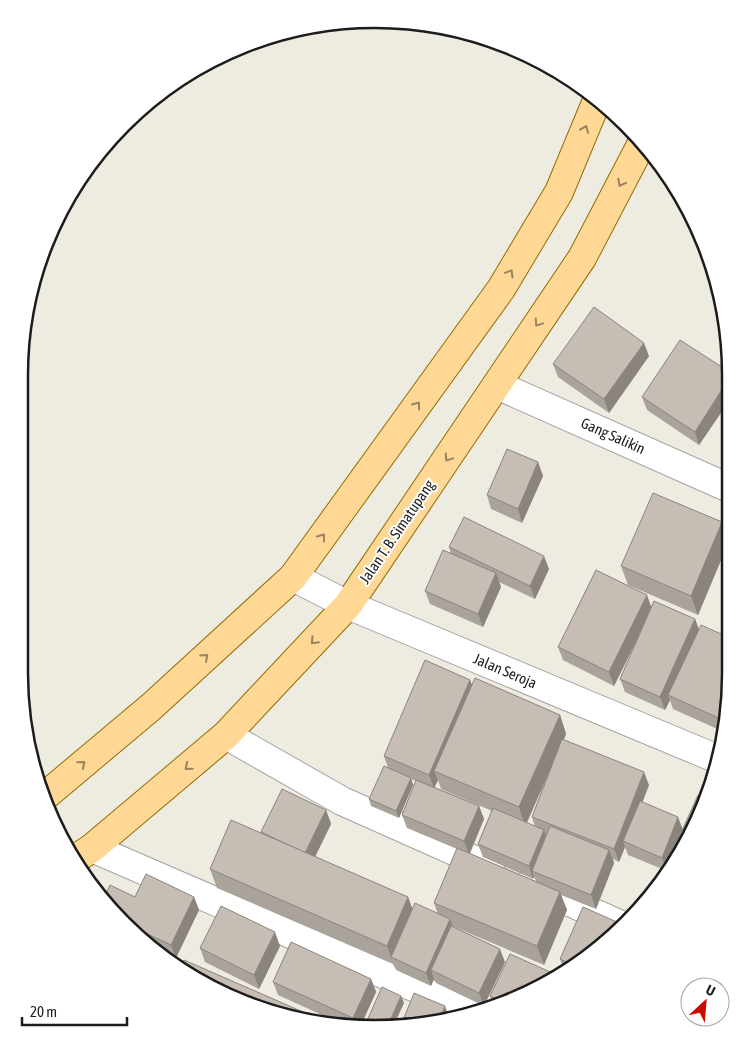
<svg xmlns="http://www.w3.org/2000/svg" width="750" height="1047" viewBox="0 0 750 1047" font-family="'Asap Condensed',sans-serif">
	<style>
		.lines { fill: none; stroke-linecap: round; stroke-linejoin: round }
		.street-casing { stroke: #a3a3a3; stroke-width: 30 }
		.primary-casing { stroke: #946d00; stroke-width: 30 }
		.street { stroke: #fff; stroke-width: 28 }
		.primary { stroke: #ffd895; stroke-width: 28 }
		.wall { fill: #aaa39b; fill-rule: evenodd }
		.shaded-wall { fill: #8b847e }
		.building { fill: #c6bdb4; stroke: #8b847e }
		.oneway { stroke: #99835f }
		.labels { text-anchor: middle; stroke-width: 4; stroke-linejoin: round; paint-order: stroke }
		.street-label { font-size: 15px; fill: #1c1c1c; stroke: #fff }
		.rim { fill: none; stroke: #1c1c1c; stroke-width: 2.5 }
	</style>
	<rect width="100%" height="100%" fill="#eeebe1"/>
	<g class="lines">
		<defs>
			<g id="street">
				<path d="M497 385 729 488"/>
				<path d="M293 577 348 605 720 760"/>
				<path d="M226 735 342 801 490 867"/>
				<path d="M92 848 469 1011"/>
				<path d="M530 884 623 926"/>
			</g>
			<g id="primary">
				<path d="M45 796 151 707 293 577 501 289 559 192 598 98"/>
				<path d="M74 860 92 848 226 735 348 605 582 258 641 145 642 140"/>
			</g>
		</defs>
		<!-- street casing -->
		<use href="#street" class="street-casing"/>
		<!-- primary casing -->
		<use href="#primary" class="primary-casing"/>
		<!-- street -->
		<use href="#street" class="street"/>
		<!-- primary -->
		<use href="#primary" class="primary"/>
	</g>
	<!-- wall -->
	<g class="wall">
		<path d="M649 356 609 413 558 377 553 364Z"/>
		<path d="M728 371 729 401 699 445 647 410 642 397Z"/>
		<path d="M538 462 543 476 522 523 491 509 487 495Z"/>
		<path d="M729 541 698 615 628 585 621 566Z"/>
		<path d="M449 547 549 569 535 599 499 582 501 587 483 627 430 604 425 591 451 554Z"/>
		<path d="M652 607 695 619 699 629 730 695 724 732 673 709 670 700 665 710 625 692 620 679 642 630 614 686 563 660 558 647Z"/>
		<path d="M470 680 472 685 560 715 566 734 564 740 649 785 642 802 683 829H695L675 861 673 856 667 871 628 855 625 847 619 862 613 859 614 863 596 909 561 895 567 910 544 965 452 926 505 962 484 1006 436 983 434 979 431 986 396 970 393 964 217 888 210 869 261 833V832L326 810 331 824 315 857 408 897 412 909 438 914 434 903 457 849 407 828 402 815 416 781 411 779 413 785 399 818 371 806 369 799 388 768 384 756ZM438 780 441 789 492 811 478 844 483 857 533 879 534 877 536 881 470 854 484 819 479 806 434 787ZM545 782 532 817 535 827 527 823Z"/>
		<path d="M135 897H194L199 910 176 958 149 946 140 940 104 898Z"/>
		<path d="M610 940 564 970 560 959Z"/>
		<path d="M280 946 259 989 205 962 200 948Z"/>
		<path d="M371 979 376 992 361 1025H344L278 995 273 982Z"/>
		<path d="M532 992 493 1004 490 996Z"/>
	</g>
	<!-- shaded-wall -->
	<g class="shaded-wall">
		<path d="M644 343 649 356 609 413 604 399Z"/>
		<path d="M728 380 729 401 699 445 695 432Z"/>
		<path d="M538 462 543 476 522 523 518 509Z"/>
		<path d="M722 522 729 541 698 615 691 596Z"/>
		<path d="M544 556 549 569 535 599 530 586Z"/>
		<path d="M496 573 501 587 483 627 478 614Z"/>
		<path d="M647 595 652 609 614 686 609 672Z"/>
		<path d="M695 619 700 633 668 695 670 700 665 710 660 697Z"/>
		<path d="M470 680 475 693 434 771 438 780 434 789 429 775Z"/>
		<path d="M560 715 566 734 525 826 519 807Z"/>
		<path d="M644 772 649 785 627 843 623 841 625 847 619 862 614 849Z"/>
		<path d="M411 778 413 785 399 818 396 811Z"/>
		<path d="M479 806 484 819 469 854 464 841Z"/>
		<path d="M326 810 331 824 310 867 305 854Z"/>
		<path d="M678 817 683 830 672 853 673 856 667 871 662 858Z"/>
		<path d="M544 830 549 844 532 871 534 877 533 879 529 866Z"/>
		<path d="M609 850 614 863 596 909 591 895Z"/>
		<path d="M560 892 567 910 544 965 537 946Z"/>
		<path d="M194 897 199 910 176 958 171 945Z"/>
		<path d="M408 897 415 916 391 957 387 946Z"/>
		<path d="M450 919 455 933 431 970 434 979 431 986 426 973Z"/>
		<path d="M617 922 620 929 609 941Z"/>
		<path d="M275 932 280 946 259 989 254 975Z"/>
		<path d="M500 949 505 962 484 1006 479 993Z"/>
		<path d="M371 979 376 992 361 1025H356L353 1018Z"/>
		<path d="M401 996 404 1003 394 1025H388Z"/>
		<path d="M445 1006 449 1017 439 1020Z"/>
		<path d="M303 1012 305 1018 301 1017Z"/>
	</g>
	<!-- building -->
	<g class="building">
		<path d="M594 307 644 343 604 399 553 364Z"/>
		<path d="M680 340 728 371V380L695 432 642 397Z"/>
		<path d="M507 449 538 462 518 509 487 495Z"/>
		<path d="M653 493 722 522 691 596 621 566Z"/>
		<path d="M464 517 544 556 530 586 449 547Z"/>
		<path d="M443 550 496 573 478 614 425 591Z"/>
		<path d="M596 570 647 595 609 672 558 647Z"/>
		<path d="M654 601 695 619 660 697 620 679Z"/>
		<path d="M701 625 730 638V695L727 716 725 721 668 695Z"/>
		<path d="M425 660 470 680 429 775 384 756Z"/>
		<path d="M475 678 560 715 519 807 434 771Z"/>
		<path d="M562 739 644 772 614 849 532 817Z"/>
		<path d="M384 766 411 778 396 811 369 799Z"/>
		<path d="M416 780 479 806 464 841 402 815Z"/>
		<path d="M282 789 326 810 305 853 261 832Z"/>
		<path d="M698 795 706 798 695 829 678 856 672 853Z"/>
		<path d="M640 801 678 817 662 858 623 841Z"/>
		<path d="M493 808 544 830 529 866 478 844Z"/>
		<path d="M231 820 408 897 387 946 210 869Z"/>
		<path d="M550 826 609 850 591 895 532 871Z"/>
		<path d="M457 848 560 892 537 946 434 903Z"/>
		<path d="M146 874 194 897 171 945 126 924 104 898 110 885 135 897Z"/>
		<path d="M415 903 450 919 426 973 391 957Z"/>
		<path d="M221 906 275 932 254 975 200 948Z"/>
		<path d="M583 907 617 922 609 941 573 965 560 959Z"/>
		<path d="M451 926 500 949 479 993 431 970Z"/>
		<path d="M291 942 371 979 353 1018 273 982Z"/>
		<path d="M510 954 557 975 532 992 501 1001 490 996Z"/>
		<path d="M184 960 303 1012 301 1017 218 992 181 967Z"/>
		<path d="M382 987 401 996 388 1025H365Z"/>
		<path d="M414 993 445 1006 439 1020 422 1025H401Z"/>
		<path d="M307 1013 337 1025H328L304 1018Z"/>
	</g>
	<!-- one-way arrows -->
	<defs><path id="oneway-chevron" d="M-2-3.5L2.5 0L-2 3.5" fill="none" stroke-width="1.6" stroke-linecap="round" stroke-linejoin="round" transform="scale(1.25)"/></defs>
	<g class="oneway">
		<use href="#oneway-chevron" transform="translate(585 129) rotate(-68)"/>
		<use href="#oneway-chevron" transform="translate(621 183) rotate(118)"/>
		<use href="#oneway-chevron" transform="translate(510 273) rotate(-59)"/>
		<use href="#oneway-chevron" transform="translate(538 323) rotate(124)"/>
		<use href="#oneway-chevron" transform="translate(417 405) rotate(-54)"/>
		<use href="#oneway-chevron" transform="translate(448 458) rotate(124)"/>
		<use href="#oneway-chevron" transform="translate(322 537) rotate(-54)"/>
		<use href="#oneway-chevron" transform="translate(314 641) rotate(133)"/>
		<use href="#oneway-chevron" transform="translate(205 657) rotate(-42)"/>
		<use href="#oneway-chevron" transform="translate(82 764) rotate(-40)"/>
		<use href="#oneway-chevron" transform="translate(188 767) rotate(140)"/>
	</g>
	<g class="labels">
		<!-- street labels -->
		<g class="street-label">
			<text transform="translate(613 436) rotate(24)" y="5">Gang Salikin</text>
			<text transform="translate(397 532) rotate(-56)" y="5">Jalan T. B. Simatupang</text>
			<text transform="translate(505 671) rotate(23)" y="5">Jalan Seroja</text>
		</g>
	</g>
	<!-- crop -->
	<path d="M0 0H750V1047H0ZM375 28H375A347 347 0 0 1 722 375V673A347 347 0 0 1 375 1020H375A347 347 0 0 1 28 673V375A347 347 0 0 1 375 28Z" fill="#fff" fill-rule="evenodd"/>
	<path class="rim" d="M375 28H375A347 347 0 0 1 722 375V673A347 347 0 0 1 375 1020H375A347 347 0 0 1 28 673V375A347 347 0 0 1 375 28Z"/>
	<!-- north arrow -->
	<g transform="translate(705 1002) rotate(26)"><circle r="24" fill="#ffffff" stroke="#a4a4a4"/>
	<path d="M0-4L9 19L0 12L-9 19Z" fill="#c80d00"/>
	<text y="-8" font-size="14" font-weight="bold" text-anchor="middle" fill="#1c1c1c">U</text>
	</g>
	<!-- scale -->
	<path d="M22 1017v8h105v-8" fill="none" stroke="#1c1c1c" stroke-width="2.5"/>
	<text x="30" y="1017" font-size="15" fill="#1c1c1c" stroke="#ffffff" stroke-width="4" paint-order="stroke">20 m</text>
</svg>
